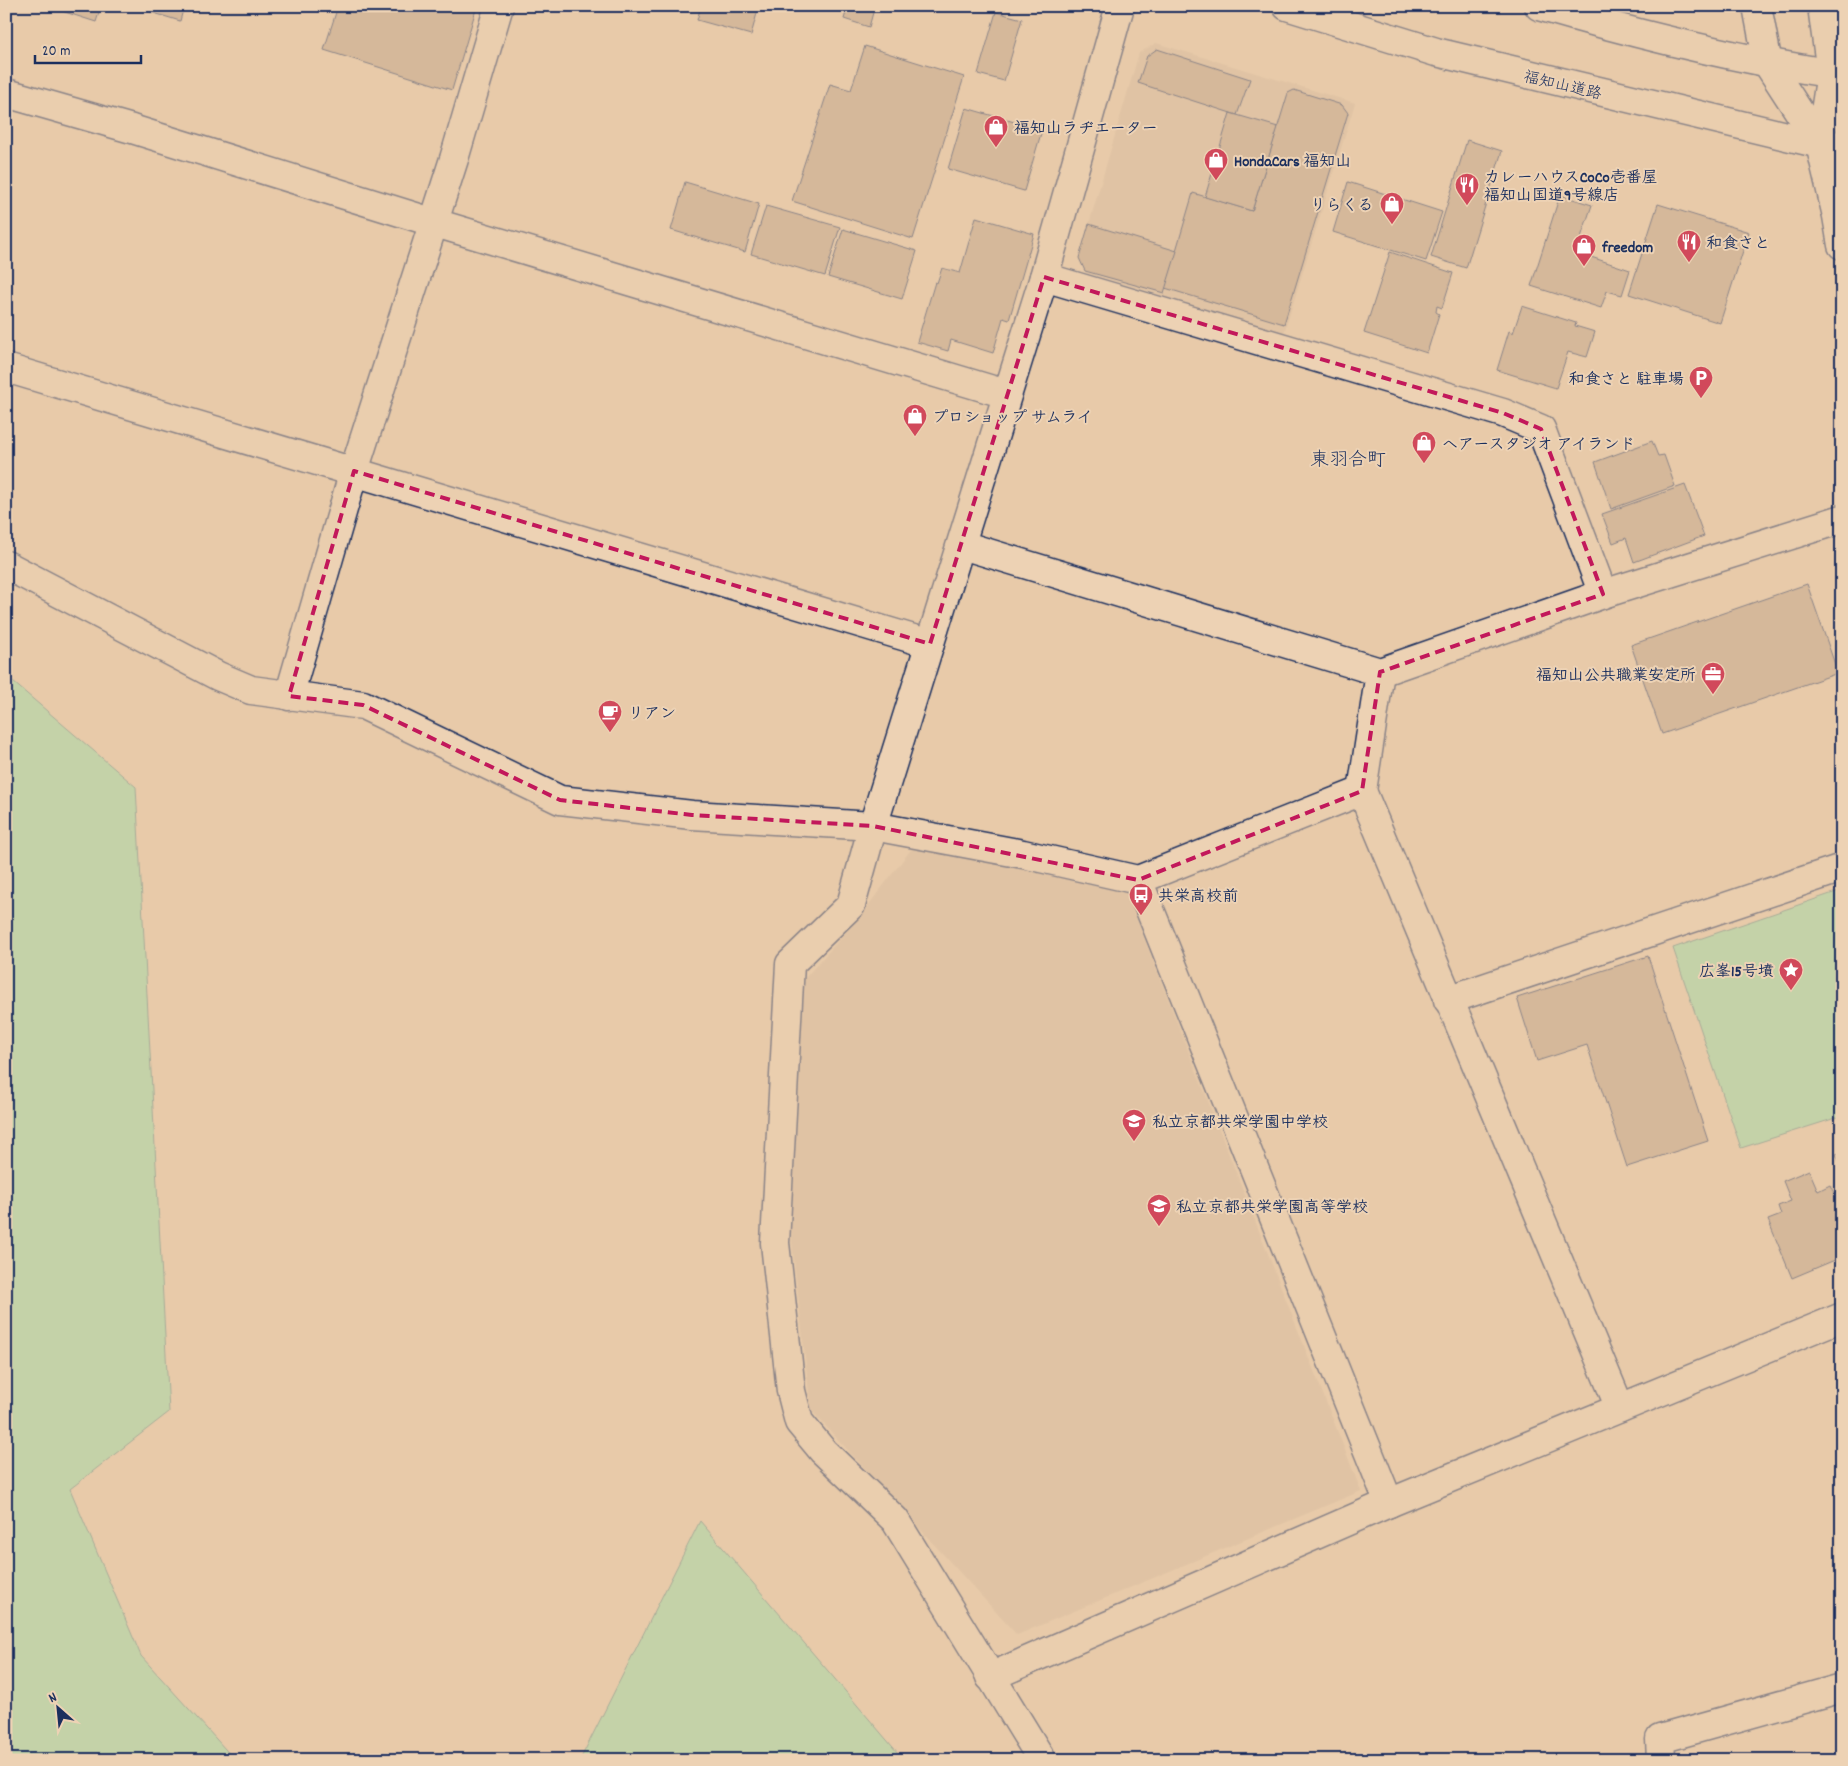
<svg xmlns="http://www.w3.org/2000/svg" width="1848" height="1766" viewBox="0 0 1848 1766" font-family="Dekko,'Klee One',sans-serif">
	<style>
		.built { fill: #d8bb9e }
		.green { fill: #9adca7; stroke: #5a8682 }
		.building { fill: #bfa287; stroke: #1b2f5e }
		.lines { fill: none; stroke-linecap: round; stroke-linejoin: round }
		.minor-casing { stroke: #1b2f5e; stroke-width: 31 }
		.highway-casing { stroke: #1b2f5e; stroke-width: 31 }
		.minor { stroke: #edd2b4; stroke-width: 28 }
		.highway { stroke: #edd2b4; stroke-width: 28 }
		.marked { fill: none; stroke: #c2185b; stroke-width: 4; stroke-dasharray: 10 6; stroke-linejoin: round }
		.labels { text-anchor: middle; stroke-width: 4; stroke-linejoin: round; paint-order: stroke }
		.street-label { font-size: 16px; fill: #1b2f5e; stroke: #edd2b4 }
		.poi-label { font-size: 16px; font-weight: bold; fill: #1b2f5e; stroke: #edd2b4; text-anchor: start }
		.quarter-label { font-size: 19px; fill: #1b2f5e; stroke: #edd2b4 }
	</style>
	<rect width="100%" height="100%" fill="#e8caa9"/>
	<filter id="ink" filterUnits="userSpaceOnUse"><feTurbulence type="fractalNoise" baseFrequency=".02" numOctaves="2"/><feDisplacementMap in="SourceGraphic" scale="10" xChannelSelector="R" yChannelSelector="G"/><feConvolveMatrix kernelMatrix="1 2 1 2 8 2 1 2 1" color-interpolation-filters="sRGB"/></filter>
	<g filter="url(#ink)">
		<!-- built -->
		<g class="built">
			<path d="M1156 43 1355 103 1284 333 1086 273 1079 258 1139 53Z"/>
			<path d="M916 843 1125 889 1361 1491 1017 1635 811 1410 791 1235 804 979 857 920Z"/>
		</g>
		<!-- green -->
		<g class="green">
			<path d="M6 676 136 787 169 1412 70 1489 141 1656 235 1760H6Z"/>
			<path d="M1842 890V1116L1741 1148 1673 948Z"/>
			<path d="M700 1521 904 1760H580Z"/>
		</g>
		<!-- building -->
		<g class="building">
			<path d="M46 6H101L96 22Z"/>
			<path d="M131 6H184L180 21Z"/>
			<path d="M338 6H477L452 90 324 50Z"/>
			<path d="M701 6H759L751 35 697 20Z"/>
			<path d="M848 6H863L874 9 869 27 844 19Z"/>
			<path d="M996 12 1022 19 1004 81 978 74Z"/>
			<path d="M865 46 964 77 913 239 792 201 830 84 851 90Z"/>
			<path d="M1157 49 1250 79 1237 115 1138 83 1147 56Z"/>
			<path d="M1294 90 1342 105 1348 113 1284 324 1165 288 1193 193 1252 211 1288 93Z"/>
			<path d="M966 108 1042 130 1024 191 948 169Z"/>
			<path d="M1230 113 1278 127 1252 211 1205 197Z"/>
			<path d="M1467 140 1502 151 1466 268 1431 257Z"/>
			<path d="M685 182 759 204 745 252 671 230Z"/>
			<path d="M1348 182 1442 212 1426 261 1333 232Z"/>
			<path d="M1560 195 1592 205 1576 252 1630 270 1622 295 1607 291 1601 308 1531 286Z"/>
			<path d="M1658 204 1749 232 1720 323 1629 294Z"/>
			<path d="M766 206 840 227 825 276 751 254Z"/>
			<path d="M976 217 1034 234 1009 320 1003 318 993 353 951 340 948 351 917 342 935 282 937 283 942 268 960 273Z"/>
			<path d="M1089 224 1177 251 1164 293 1085 271 1079 258Z"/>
			<path d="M843 229 917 251 902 299 828 277Z"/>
			<path d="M1390 252 1453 273 1442 308 1437 306 1436 312 1439 314 1427 353 1364 333Z"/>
			<path d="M1522 306 1576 323 1575 326 1595 332 1587 357 1568 352 1556 388 1497 370 1509 331 1513 333Z"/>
			<path d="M1652 441 1658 456 1664 455 1675 486 1611 509 1595 462Z"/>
			<path d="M1685 485 1704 536 1634 562 1626 538 1613 543 1602 514Z"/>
			<path d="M1807 584 1838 673 1662 734 1631 645Z"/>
			<path d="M1648 956 1708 1141 1627 1167 1587 1045 1537 1061 1517 998Z"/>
			<path d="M1842 1152V1168L1836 1154Z"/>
			<path d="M1809 1170 1818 1191 1830 1185 1834 1193 1842 1190V1257L1792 1278 1768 1220 1781 1215 1778 1206 1791 1201 1783 1181Z"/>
		</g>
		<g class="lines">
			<defs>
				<g id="minor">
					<path d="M1757 6 1768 64 1820 144 1837 216 1842 245"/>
					<path d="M6 93 132 129 432 222 1006 394"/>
					<path d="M1820 144 1831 73 1822 6"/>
					<path d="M1044 277 1503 413 1541 429 1603 594"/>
					<path d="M6 368 930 644"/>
					<path d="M962 545 1380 672 1603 594 1842 519"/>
					<path d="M6 565 218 676 251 690 363 705 560 800 692 815 873 826 1023 854 1138 880 1362 791 1380 672"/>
					<path d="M289 696 354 471 454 159 499 6"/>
					<path d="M1362 791 1620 1408"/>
					<path d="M1138 880 1389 1503"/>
					<path d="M1448 1000 1842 868"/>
					<path d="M990 1677 1389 1503 1842 1317"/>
					<path d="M1042 1760 895 1520 823 1451 799 1422 791 1391 775 1243 790 964 851 905 873 826 1044 277 1120 6"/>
					<path d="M1661 1760 1660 1739 1842 1688"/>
				</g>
				<g id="highway">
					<path d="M1287 6 1436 52 1820 144 1842 146"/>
					<path d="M1539 6C1639 35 1739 60 1842 75"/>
				</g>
			</defs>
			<!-- minor casing -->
			<use href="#minor" class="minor-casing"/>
			<!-- highway casing -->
			<use href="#highway" class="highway-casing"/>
			<!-- minor -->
			<use href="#minor" class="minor"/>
			<!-- highway -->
			<use href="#highway" class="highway"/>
		</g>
	</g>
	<!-- marked area -->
	<path d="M0 0H1848V1766H0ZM1044 277 1503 413 1541 429 1603 594 1380 672 1362 791 1138 880 873 826 692 815 560 800 363 705 289 696 354 471 930 644Z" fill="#e8caa9" fill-opacity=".55" fill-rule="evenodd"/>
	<path class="marked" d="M1044 277 1503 413 1541 429 1603 594 1380 672 1362 791 1138 880 873 826 692 815 560 800 363 705 289 696 354 471 930 644Z"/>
	<!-- icons -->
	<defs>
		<symbol id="shop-pin" viewBox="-11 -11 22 30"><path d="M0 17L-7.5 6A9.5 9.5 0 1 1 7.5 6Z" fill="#d1495b" stroke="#edd2b4"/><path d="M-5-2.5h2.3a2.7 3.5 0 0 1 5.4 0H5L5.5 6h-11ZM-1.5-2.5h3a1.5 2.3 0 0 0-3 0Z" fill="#fff"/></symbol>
		<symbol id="restaurant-pin" viewBox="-11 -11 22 30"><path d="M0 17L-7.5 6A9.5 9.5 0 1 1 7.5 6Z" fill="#d1495b" stroke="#edd2b4"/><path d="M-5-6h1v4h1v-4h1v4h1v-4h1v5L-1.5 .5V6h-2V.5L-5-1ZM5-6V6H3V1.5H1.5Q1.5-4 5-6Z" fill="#fff"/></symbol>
		<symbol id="parking-pin" viewBox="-11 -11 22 30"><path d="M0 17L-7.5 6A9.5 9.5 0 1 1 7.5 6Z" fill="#d1495b" stroke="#edd2b4"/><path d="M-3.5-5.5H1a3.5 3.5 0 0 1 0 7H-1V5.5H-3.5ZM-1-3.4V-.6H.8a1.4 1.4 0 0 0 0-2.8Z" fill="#fff"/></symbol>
		<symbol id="office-pin" viewBox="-11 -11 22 30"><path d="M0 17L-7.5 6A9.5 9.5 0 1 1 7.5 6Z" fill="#d1495b" stroke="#edd2b4"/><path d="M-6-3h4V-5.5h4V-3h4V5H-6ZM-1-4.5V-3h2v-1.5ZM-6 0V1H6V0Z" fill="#fff"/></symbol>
		<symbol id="cafe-pin" viewBox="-11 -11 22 30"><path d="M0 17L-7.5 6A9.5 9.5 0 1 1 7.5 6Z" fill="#d1495b" stroke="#edd2b4"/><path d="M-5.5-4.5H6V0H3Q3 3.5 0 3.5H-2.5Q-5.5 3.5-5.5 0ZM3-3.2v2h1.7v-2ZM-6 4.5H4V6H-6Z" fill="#fff"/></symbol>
		<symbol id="bus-pin" viewBox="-11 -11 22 30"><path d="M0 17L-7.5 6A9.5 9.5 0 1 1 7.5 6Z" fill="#d1495b" stroke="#edd2b4"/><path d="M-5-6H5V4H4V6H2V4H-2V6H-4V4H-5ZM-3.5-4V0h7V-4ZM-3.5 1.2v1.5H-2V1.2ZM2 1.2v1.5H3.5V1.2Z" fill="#fff"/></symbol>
		<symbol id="sight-pin" viewBox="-11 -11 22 30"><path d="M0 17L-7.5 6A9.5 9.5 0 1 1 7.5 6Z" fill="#d1495b" stroke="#edd2b4"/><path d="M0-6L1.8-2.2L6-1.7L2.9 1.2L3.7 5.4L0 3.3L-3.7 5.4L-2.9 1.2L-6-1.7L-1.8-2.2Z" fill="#fff"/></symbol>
		<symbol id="school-pin" viewBox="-11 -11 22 30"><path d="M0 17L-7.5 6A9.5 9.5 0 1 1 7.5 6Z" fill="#d1495b" stroke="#edd2b4"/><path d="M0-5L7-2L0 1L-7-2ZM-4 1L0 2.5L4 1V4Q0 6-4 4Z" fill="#fff"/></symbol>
	</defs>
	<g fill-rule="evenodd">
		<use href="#shop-pin" x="982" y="113" width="28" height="38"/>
		<use href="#shop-pin" x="1202" y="146" width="28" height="38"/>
		<use href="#restaurant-pin" x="1453" y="171" width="28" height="38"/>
		<use href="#shop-pin" x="1378" y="190" width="28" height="38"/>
		<use href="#restaurant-pin" x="1675" y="228" width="28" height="38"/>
		<use href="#shop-pin" x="1570" y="232" width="28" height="38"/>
		<use href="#parking-pin" x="1687" y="364" width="28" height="38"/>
		<use href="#shop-pin" x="901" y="402" width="28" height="38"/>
		<use href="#shop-pin" x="1410" y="429" width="28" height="38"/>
		<use href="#office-pin" x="1699" y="660" width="28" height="38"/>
		<use href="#cafe-pin" x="596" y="698" width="28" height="38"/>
		<use href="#bus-pin" x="1127" y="881" width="28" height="38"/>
		<use href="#sight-pin" x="1777" y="956" width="28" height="38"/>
		<use href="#school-pin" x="1120" y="1107" width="28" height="38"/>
		<use href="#school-pin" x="1145" y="1192" width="28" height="38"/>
	</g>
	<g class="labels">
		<!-- street labels -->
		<g class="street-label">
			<text transform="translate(1563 84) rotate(13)" y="6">福知山道路</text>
		</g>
		<!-- poi labels -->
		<g class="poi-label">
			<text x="1014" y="133">福知山ラヂエーター</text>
			<text x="1234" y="166">HondaCars 福知山</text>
			<text x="1484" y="182">カレーハウスCoCo壱番屋<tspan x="1484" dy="18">福知山国道9号線店</tspan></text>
			<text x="1374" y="210" text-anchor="end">りらくる</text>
			<text x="1706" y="248">和食さと</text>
			<text x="1602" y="252">freedom</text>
			<text x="1684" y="384" text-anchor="end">和食さと 駐車場</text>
			<text x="932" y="422">プロショップ サムライ</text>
			<text x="1442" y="449">ヘアースタジオ アイランド</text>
			<text x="1696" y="680" text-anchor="end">福知山公共職業安定所</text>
			<text x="628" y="718">リアン</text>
			<text x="1158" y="901">共栄高校前</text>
			<text x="1774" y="976" text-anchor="end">広峯15号墳</text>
			<text x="1152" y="1127">私立京都共栄学園中学校</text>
			<text x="1176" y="1212">私立京都共栄学園高等学校</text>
		</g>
		<!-- quarter labels -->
		<g class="quarter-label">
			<text x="1348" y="465">東羽合町</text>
		</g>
	</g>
	<!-- margin -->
	<rect width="1848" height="1766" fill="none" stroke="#edd2b4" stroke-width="25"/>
	<rect x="12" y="12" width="1823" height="1741" fill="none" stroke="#1b2f5e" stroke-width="2" filter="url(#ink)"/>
	<!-- north arrow -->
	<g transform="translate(58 1708) rotate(333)" stroke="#edd2b4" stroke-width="4" paint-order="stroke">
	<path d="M0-4L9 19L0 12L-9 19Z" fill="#1b2f5e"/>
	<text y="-8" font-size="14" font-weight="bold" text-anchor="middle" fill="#1b2f5e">N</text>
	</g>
	<!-- scale -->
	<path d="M35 55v8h106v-8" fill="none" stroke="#1b2f5e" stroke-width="2.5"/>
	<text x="42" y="55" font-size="15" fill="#1b2f5e" stroke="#edd2b4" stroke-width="4" paint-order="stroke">20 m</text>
</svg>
